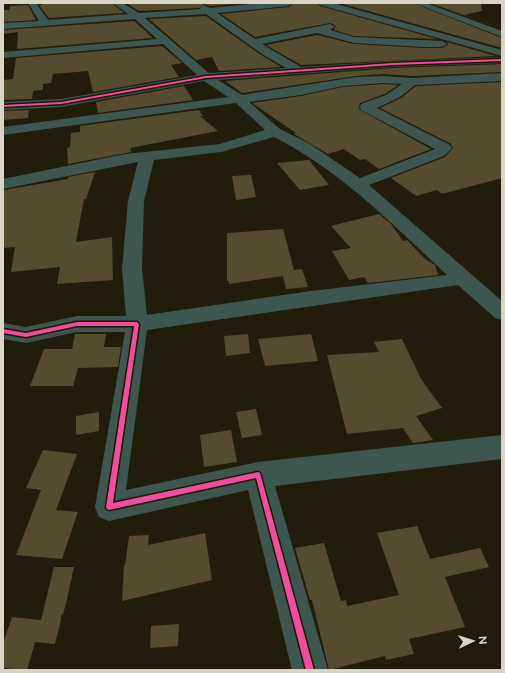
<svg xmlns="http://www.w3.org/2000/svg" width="505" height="673" viewBox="0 0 505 673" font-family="Figtree,sans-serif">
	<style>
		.building { fill: #554c2f }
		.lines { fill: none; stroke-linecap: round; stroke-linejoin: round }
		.minor { fill: #3d5650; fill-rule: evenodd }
		.cycleway-casing { stroke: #1f1600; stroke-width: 3 }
		.cycleway { fill: #ef4d9e; fill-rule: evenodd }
	</style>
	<rect width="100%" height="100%" fill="#211c0c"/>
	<!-- building -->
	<g class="building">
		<path d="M41 3H112L124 13 49 18 39 5H42Z"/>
		<path d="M126 3H246L210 6 204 4 199 8 139 11Z"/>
		<path d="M294 3H318L320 6 437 39 354 36 334 30 336 26 330 23 255 37 221 14 289 7Z"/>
		<path d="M339 3H413L502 38V48Z"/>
		<path d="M430 3H481L482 11 464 15 502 29Z"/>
		<path d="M28 5 36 20 3 22V10H9L10 6Z"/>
		<path d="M206 16 261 55 281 67 219 71 212 57 196 60 149 19Z"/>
		<path d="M134 21 153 38 17 49 18 32 3 34V30Z"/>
		<path d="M317 35 354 44 423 48H442L448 45 447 42 496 56 301 65 266 45Z"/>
		<path d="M162 46 182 63 171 65 179 77 93 92 88 71 53 74 51 83 43 84V90L33 91 32 99 3 100V80L13 79 16 58Z"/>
		<path d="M502 64V72L412 76 383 74 356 76 242 93 225 81 393 68Z"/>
		<path d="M502 82V178L442 194 437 190 416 196 391 178 445 157 453 148 451 144 380 108 401 98 416 86Z"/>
		<path d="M383 84 398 85 385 94 360 103 359 107 360 110 431 149 379 169 365 159 360 160 344 149 328 154 294 134 296 133 252 103 301 96 343 87Z"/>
		<path d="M184 86 193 100 98 113 96 102Z"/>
		<path d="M29 110 28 118 3 120V111Z"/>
		<path d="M199 110 203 116H200L218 131 130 148 131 152 68 164 67 148 70 147 71 133 80 132V126Z"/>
		<path d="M309 160 329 185 300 190 277 163Z"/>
		<path d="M95 172 86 199H84L76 242 112 237 113 280 57 284 60 267 11 272 15 247 3 248 4 190 68 179V177Z"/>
		<path d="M251 175 256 197 236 200 232 176Z"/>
		<path d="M379 214 391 224 403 241 407 240 424 258 435 265 438 275 368 283 364 277 349 280 332 251 351 248 331 226Z"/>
		<path d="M283 229 294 270 302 269 308 287 286 289 283 276 229 284V281H227V233Z"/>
		<path d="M75 334H106L104 347H121L118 367 78 368 73 386H30L44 349H72Z"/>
		<path d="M248 334 250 353 226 356 224 336Z"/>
		<path d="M311 334 318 361 265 366 258 339Z"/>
		<path d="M402 339 421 379 442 408 416 416 433 440 413 443 403 428 347 434 327 355 379 352 374 342Z"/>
		<path d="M256 409 262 435 242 438 236 412Z"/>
		<path d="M99 412V431L76 435V416Z"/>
		<path d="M231 430 237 462 204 467 200 435Z"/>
		<path d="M43 450 77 454 56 510 78 512 62 559 16 555 41 490 26 488Z"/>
		<path d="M417 526 430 559 480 548 489 567 445 577 465 627 409 639 414 654 386 660 385 656 329 670 312 600H310L295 548 324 543 341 601 346 600 347 606 399 595 377 533Z"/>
		<path d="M205 533 212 580 122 601 124 565H125L129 536 149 535 148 545Z"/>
		<path d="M54 567H74L66 604 63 614 61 615V620L55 644 35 642 27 670 3 668V643L12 617 41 620Z"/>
		<path d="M179 624 178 646 150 648 151 626Z"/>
	</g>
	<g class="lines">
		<!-- minor -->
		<g class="minor">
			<path d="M28 3H36L48 20 128 14 113 3H123L139 13 200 9 201 6 204 5 210 8 262 3H293L289 6 217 13 255 39 330 24 335 27 330 30 354 37 442 41 447 44 442 47H423L354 43 317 33 262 44 301 67 393 61 502 57V63L393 67 218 80 242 95 356 77 383 76 412 78 502 73V81L415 85 400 97 377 108 450 145 452 148 444 156 369 185 502 301V320L495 318 458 285 147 330 126 490 258 462 502 435V459L275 486 328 670H292L248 490 109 521 99 517 95 507 125 332H77L26 343 3 339V323L26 327 77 316H126L122 269 128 201 138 162 3 189V179L125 154 220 144 265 130 236 103 3 135V127L228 97 204 81 61 107 3 110V102L61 99 197 75 163 44 3 58V52L157 39 135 19 3 29V23L39 21ZM206 14 262 54 286 68 209 73 145 18ZM383 83 402 84 386 95 361 104 360 107 361 110 435 149 360 178 310 144 280 129 249 102 301 95 343 86ZM274 137C341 171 392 224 447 275L311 291 147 315 142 269 144 201 154 160 221 152Z"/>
			<path d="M319 3H333L502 50V56L320 5Z"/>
			<path d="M414 3H426L502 31V37Z"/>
		</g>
		<defs>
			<g id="cycleway">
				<path d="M502 59V61L393 65 206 78 61 104 3 107V105L61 102 206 76 393 63Z"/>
				<path d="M77 322H137L139 324 113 503 258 472 260 473 314 670H306L256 478 109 510 107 509 106 507 134 326H77L26 337 3 333V329L26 333Z"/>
			</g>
		</defs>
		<!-- cycleway casing -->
		<use href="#cycleway" class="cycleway-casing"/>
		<!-- cycleway -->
		<use href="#cycleway" class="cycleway"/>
	</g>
	<!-- border -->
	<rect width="505" height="673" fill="none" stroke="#d9d4c4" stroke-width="8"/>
	<!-- north arrow -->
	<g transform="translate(473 641) rotate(86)" stroke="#1f1600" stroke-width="3" paint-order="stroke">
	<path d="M0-3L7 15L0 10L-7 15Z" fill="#d9d4c4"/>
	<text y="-6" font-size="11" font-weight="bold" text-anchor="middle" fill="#d9d4c4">N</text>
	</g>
</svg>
